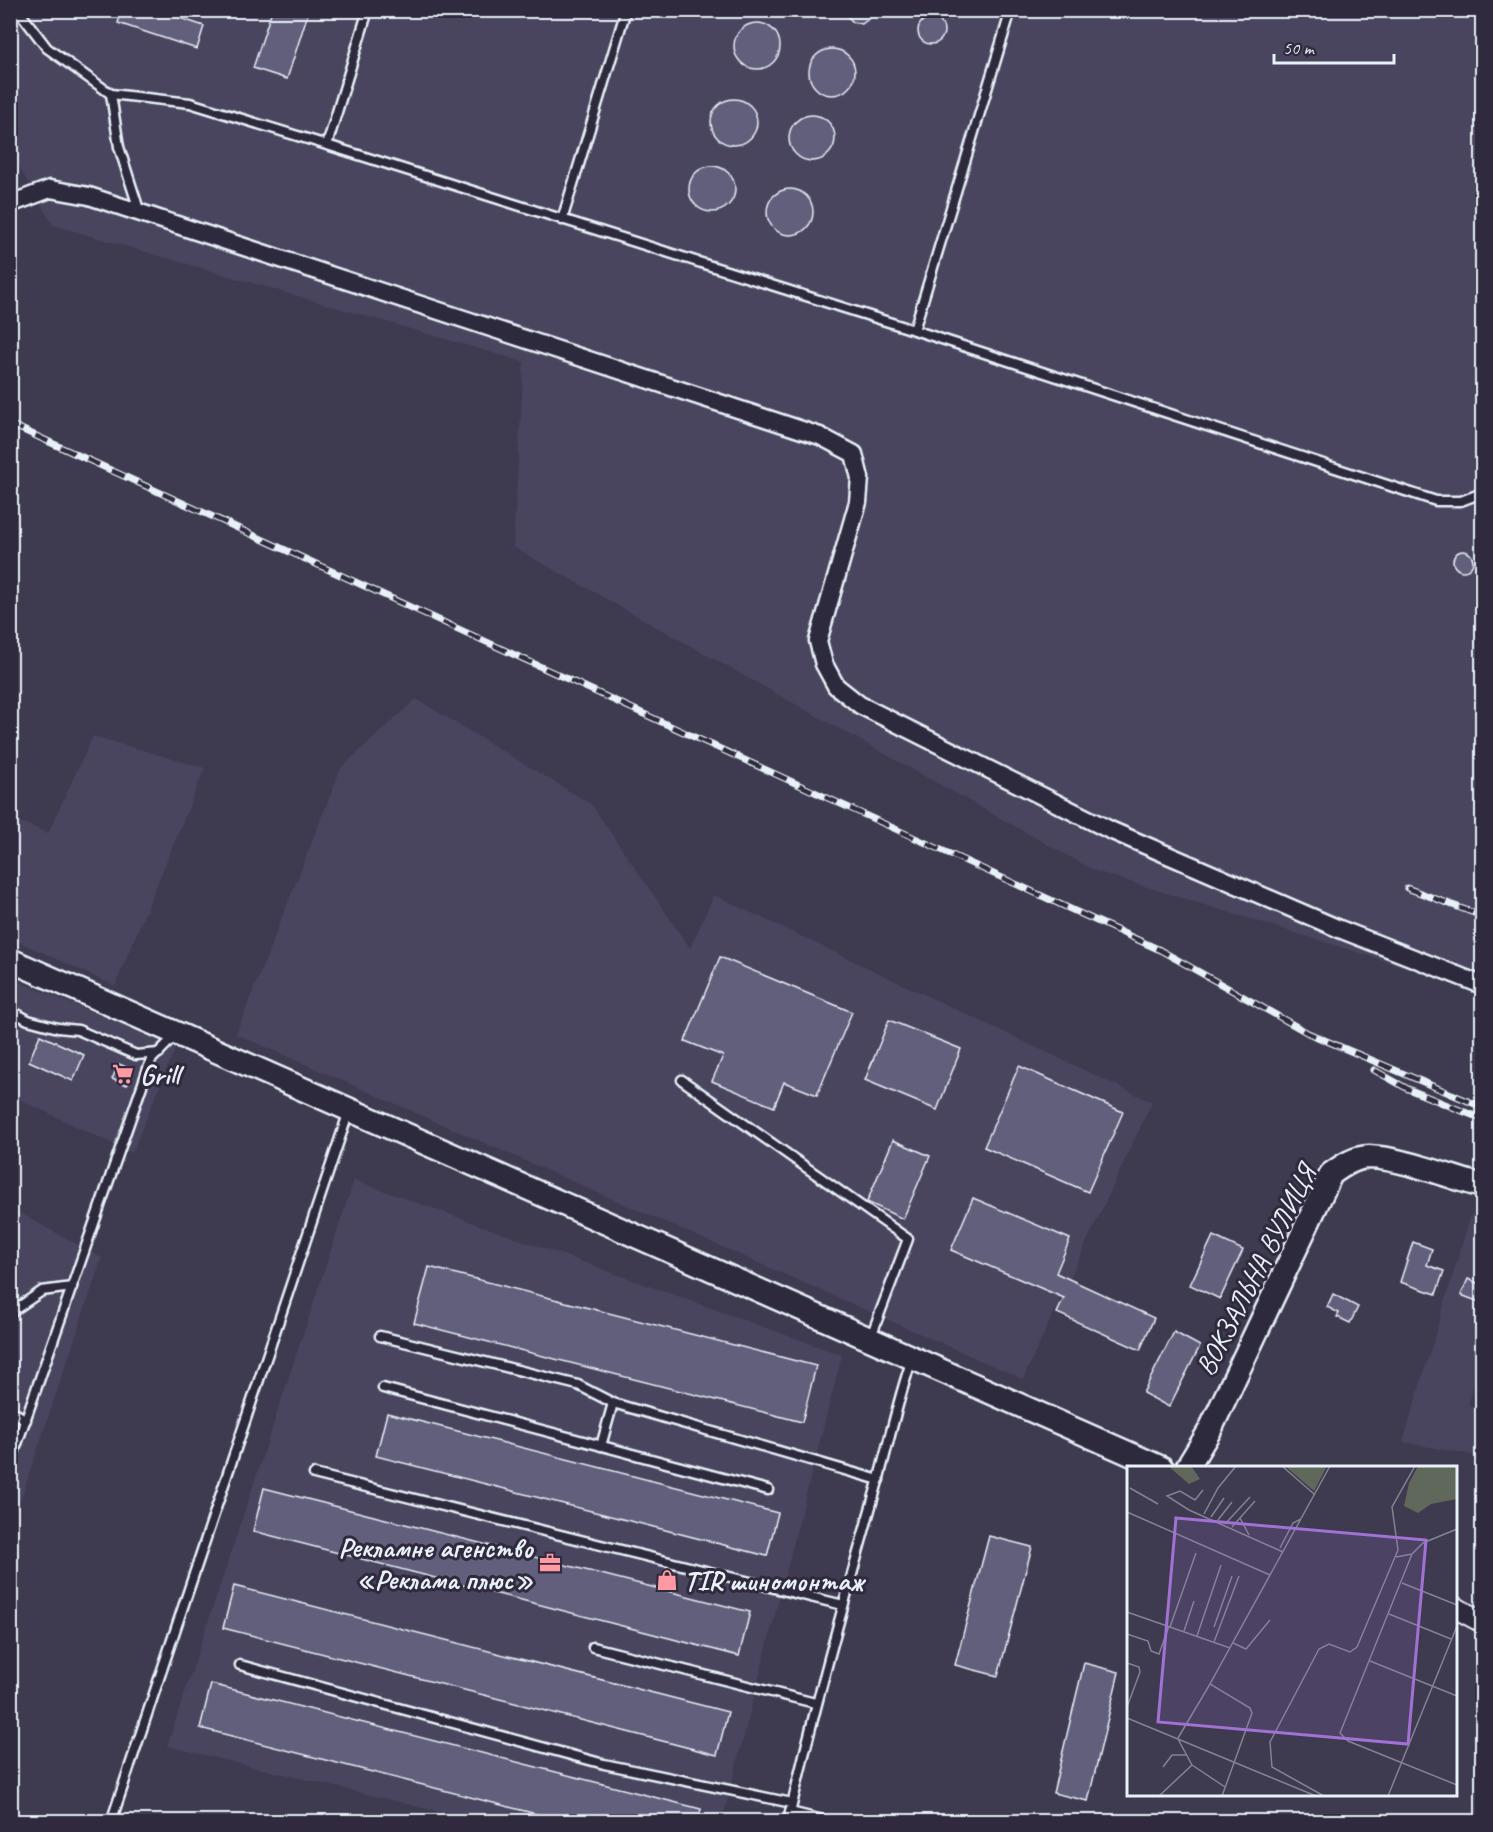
<svg xmlns="http://www.w3.org/2000/svg" width="1493" height="1832" viewBox="0 0 1493 1832" font-family="Caveat,sans-serif">
	<style>
		.built { fill: #49455e }
		.building { fill: #625f7d; stroke: #e8f1f8; stroke-width: 1.5 }
		.lines { fill: none; stroke-linecap: round; stroke-linejoin: round }
		.service-casing { stroke: #e8f1f8; stroke-width: 13 }
		.minor-casing { stroke: #e8f1f8; stroke-width: 21 }
		.tertiary-casing { stroke: #e8f1f8; stroke-width: 24 }
		.secondary-casing { stroke: #e8f1f8; stroke-width: 27 }
		.service { stroke: #2f2a3d; stroke-width: 8 }
		.minor { stroke: #2f2a3d; stroke-width: 16 }
		.tertiary { stroke: #2f2a3d; stroke-width: 20 }
		.secondary { stroke: #2f2a3d; stroke-width: 22 }
		.rail-casing { stroke: #e8f1f8; stroke-width: 7 }
		.rail { stroke: #2f2a3d; stroke-width: 4.5; stroke-dasharray: 14; stroke-linecap: butt }
		.labels { text-anchor: middle; stroke-width: 6; stroke-linejoin: round; paint-order: stroke }
		.poi-label { font-size: 28px; font-weight: bold; fill: #e8f1f8; stroke: #2f2a3d; text-anchor: start }
		.street-label { font-size: 28px; fill: #e8f1f8; stroke: #2f2a3d }
		.inset-road { fill: none; stroke: #828393; stroke-width: 1.5 }
		.view { fill: #a171d3; fill-opacity: 0.15; stroke: #a171d3; stroke-width: 3 }
		.inset-edge { fill: none; stroke: #e8f1f8; stroke-width: 3 }
	</style>
	<rect width="100%" height="100%" fill="#3e3a50"/>
	<filter id="ink" filterUnits="userSpaceOnUse"><feTurbulence type="fractalNoise" baseFrequency=".0167" numOctaves="2"/><feDisplacementMap in="SourceGraphic" scale="12" xChannelSelector="R" yChannelSelector="G"/><feConvolveMatrix kernelMatrix="1 2 1 2 8 2 1 2 1" color-interpolation-filters="sRGB"/></filter>
	<g filter="url(#ink)">
		<!-- built -->
		<g class="built">
			<path d="M10 11H1482V991L1095 871 513 547 524 362 53 225 11 153Z"/>
			<path d="M416 699 591 804 690 948 714 895 1152 1102 1023 1379 236 1034 341 768Z"/>
			<path d="M93 736 205 768 115 986 11 938V818L48 833Z"/>
			<path d="M10 978 176 1047 132 1153 12 1096Z"/>
			<path d="M354 1180 842 1355 722 1821H477L167 1746Z"/>
			<path d="M11 1208 102 1258 11 1528Z"/>
			<path d="M1471 1214 1482 1216V1357L1468 1405 1482 1409V1457L1403 1442Z"/>
		</g>
		<!-- building -->
		<g class="building">
			<path d="M122 10H156L204 26 197 49 118 23Z"/>
			<path d="M272 10H309L287 79 253 68Z"/>
			<path d="M841 10H880L862 24 853 22Z"/>
			<circle cx="931" cy="31" r="13"/>
			<circle cx="757" cy="46" r="23"/>
			<circle cx="832" cy="72" r="23"/>
			<circle cx="734" cy="122" r="23"/>
			<circle cx="812" cy="138" r="23"/>
			<circle cx="712" cy="189" r="23"/>
			<circle cx="790" cy="212" r="23"/>
			<circle cx="1463" cy="561" r="10"/>
			<path d="M720 957 852 1012 817 1095 784 1082 774 1107 712 1081 723 1056 685 1041Z"/>
			<path d="M889 1020 961 1049 937 1110 865 1080Z"/>
			<path d="M40 1035 84 1055 73 1081 29 1061Z"/>
			<path d="M119 1064 133 1070 127 1085 112 1079Z"/>
			<path d="M1019 1066 1123 1112 1088 1192 984 1147Z"/>
			<path d="M893 1140 930 1156 903 1219 867 1202Z"/>
			<path d="M973 1198 1070 1239 1056 1273 1154 1318 1140 1350 1057 1313 1064 1298 951 1250Z"/>
			<path d="M1213 1236 1243 1250 1220 1299 1190 1285Z"/>
			<path d="M1413 1242 1432 1249 1427 1265 1444 1271 1436 1294 1400 1282Z"/>
			<path d="M429 1267 816 1366 802 1422 414 1323Z"/>
			<path d="M1468 1279 1482 1285V1303L1461 1295Z"/>
			<path d="M1333 1294 1358 1307 1350 1323 1337 1317 1339 1313 1327 1307Z"/>
			<path d="M1174 1332 1200 1346 1169 1407 1143 1393Z"/>
			<path d="M387 1413 778 1513 767 1556 376 1456Z"/>
			<path d="M264 1488 750 1612 739 1656 253 1531Z"/>
			<path d="M989 1536 1032 1547 998 1676 955 1665Z"/>
			<path d="M234 1586 728 1712 717 1755 223 1628Z"/>
			<path d="M1084 1663 1119 1672 1088 1801 1053 1793Z"/>
			<path d="M211 1684 701 1809 698 1821H564L200 1728Z"/>
		</g>
		<g class="lines">
			<defs>
				<g id="service">
					<path d="M18 10 47 48 111 94 119 147 140 213"/>
					<path d="M111 94 190 103 327 145 914 330 1436 501H1461L1482 493"/>
					<path d="M327 145 368 10"/>
					<path d="M562 220 626 10"/>
					<path d="M914 330 1011 10"/>
					<path d="M10 1010 28 1020 58 1028 78 1030 136 1055 159 1053"/>
					<path d="M682 1080 908 1239 870 1339"/>
					<path d="M10 1313 42 1291 72 1287"/>
					<path d="M380 1336 578 1385 613 1403 879 1480"/>
					<path d="M383 1388 768 1490"/>
					<path d="M10 1410 26 1420"/>
					<path d="M601 1446 613 1403"/>
					<path d="M10 1464 151 1060 176 1035"/>
					<path d="M314 1474 843 1605"/>
					<path d="M593 1647 815 1703"/>
					<path d="M240 1665 604 1764 792 1803"/>
					<path d="M790 1812 831 1822"/>
					<path d="M111 1822 349 1111"/>
					<path d="M788 1822C813 1713 843 1606 873 1499 887 1452 896 1405 912 1359"/>
				</g>
				<path id="minor" d="M10 204 50 189 89 196 820 436 854 454 860 478 858 502 818 641 824 664 836 686 860 705 1110 830 1337 928 1482 985"/>
				<path id="tertiary" d="M1456 1608 1482 1622"/>
				<g id="secondary">
					<path d="M10 960 1162 1468"/>
					<path d="M1187 1468 1210 1430 1331 1174C1342 1166 1355 1157 1369 1157 1401 1158 1450 1177 1482 1186"/>
				</g>
			</defs>
			<!-- service casing -->
			<use href="#service" class="service-casing"/>
			<!-- minor casing -->
			<use href="#minor" class="minor-casing"/>
			<!-- tertiary casing -->
			<use href="#tertiary" class="tertiary-casing"/>
			<!-- secondary casing -->
			<use href="#secondary" class="secondary-casing"/>
			<!-- service -->
			<use href="#service" class="service"/>
			<!-- minor -->
			<use href="#minor" class="minor"/>
			<!-- tertiary -->
			<use href="#tertiary" class="tertiary"/>
			<!-- secondary -->
			<use href="#secondary" class="secondary"/>
			<defs>
				<g id="rail">
					<path d="M10 424 1160 950 1308 1033 1482 1107"/>
					<path d="M1407 888 1482 916"/>
					<path d="M1374 1070 1408 1089 1482 1119"/>
				</g>
			</defs>
			<!-- rail casing -->
			<use href="#rail" class="rail-casing"/>
			<!-- rail -->
			<use href="#rail" class="rail"/>
		</g>
	</g>
	<!-- icons -->
	<defs>
		<symbol id="supermarket-bare" viewBox="-9 -9 18 18"><path d="M-6-5.5h2.5l.6 2H6L4.5 2H-2.5L-4.4-4H-6ZM-1.5 3.2a1.3 1.3 0 1 0 .1 0ZM3 3.2a1.3 1.3 0 1 0 .1 0Z" fill="#ff9aa2" stroke="#2f2a3d" stroke-width="2.5" paint-order="stroke"/></symbol>
		<symbol id="office-bare" viewBox="-9 -9 18 18"><path d="M-6-3h4V-5.5h4V-3h4V5H-6ZM-1-4.5V-3h2v-1.5ZM-6 0V1H6V0Z" fill="#ff9aa2" stroke="#2f2a3d" stroke-width="2.5" paint-order="stroke"/></symbol>
		<symbol id="shop-bare" viewBox="-9 -9 18 18"><path d="M-5-2.5h2.3a2.7 3.5 0 0 1 5.4 0H5L5.5 6h-11ZM-1.5-2.5h3a1.5 2.3 0 0 0-3 0Z" fill="#ff9aa2" stroke="#2f2a3d" stroke-width="2.5" paint-order="stroke"/></symbol>
	</defs>
	<g fill-rule="evenodd">
		<use href="#supermarket-bare" x="108" y="1059" width="30" height="30"/>
		<use href="#office-bare" x="535" y="1548" width="30" height="30"/>
		<use href="#shop-bare" x="652" y="1565" width="30" height="30"/>
	</g>
	<g class="labels">
		<!-- poi labels -->
		<g class="poi-label">
			<text x="140" y="1084">Grill</text>
			<text x="533" y="1557" text-anchor="end">Рекламне агенство<tspan x="533" dy="32">«Реклама плюс»</tspan></text>
			<text x="684" y="1590">TIR шиномонтаж</text>
		</g>
		<!-- street labels -->
		<g class="street-label">
			<text transform="translate(1255 1270) rotate(-63)" y="10">ВОКЗАЛЬНА ВУЛИЦЯ</text>
		</g>
	</g>
	<!-- overview -->
	<g transform="translate(1127 1466)">
		<rect width="330" height="330" fill="#3e3a50"/>
		<path d="M41 0H64L73 13 62 18ZM158 0H200L187 25ZM291 0H330V33L304 38 291 47 277 40 282 17Z" fill="#60685c"/>
		<path class="inset-road" d="M155 0 187 28M3 22 31 38M76 24 68 34 53 25 40 30 62 44 156 86M0 46 143 109M77 48 91 22 109 0M84 51 97 32M113 52 122 69M91 54 105 36M98 58 123 31M105 61 128 35M153 82 166 57 174 53M285 88 213 267 221 275 330 319M269 91 285 88 296 77 330 63M275 117 330 139M0 146 103 182M262 148 324 173M43 161 69 87M87 161 105 110M57 165 67 135M0 168 21 175 24 185 32 188 42 160M70 170 94 99M87 176 112 110M106 177 119 183 143 154M243 195 330 230M0 197 12 201 13 206 0 241M0 252 189 330M51 272 83 218M65 299 98 321M36 301 45 289H59M32 330 65 299 51 273M95 330 125 247 123 242 83 218 203 0M197 330 145 301 143 276 192 183 202 178 223 186 230 181 271 84 265 41 288 0M261 330 330 160"/>
		<path class="view" d="M49 52 299 74 281 278 31 256Z"/>
		<rect width="330" height="330" class="inset-edge"/>
	</g>
	<!-- margin -->
	<rect width="1493" height="1832" fill="none" stroke="#2f2a3d" stroke-width="36"/>
	<rect x="18" y="18" width="1457" height="1796" fill="none" stroke="#e8f1f8" stroke-width="2" filter="url(#ink)"/>
	<!-- scale -->
	<path d="M1274 54v9h120v-9" fill="none" stroke="#e8f1f8" stroke-width="3"/>
	<text x="1283" y="54" font-size="18" fill="#e8f1f8" stroke="#2f2a3d" stroke-width="4.5" paint-order="stroke">50 m</text>
</svg>
